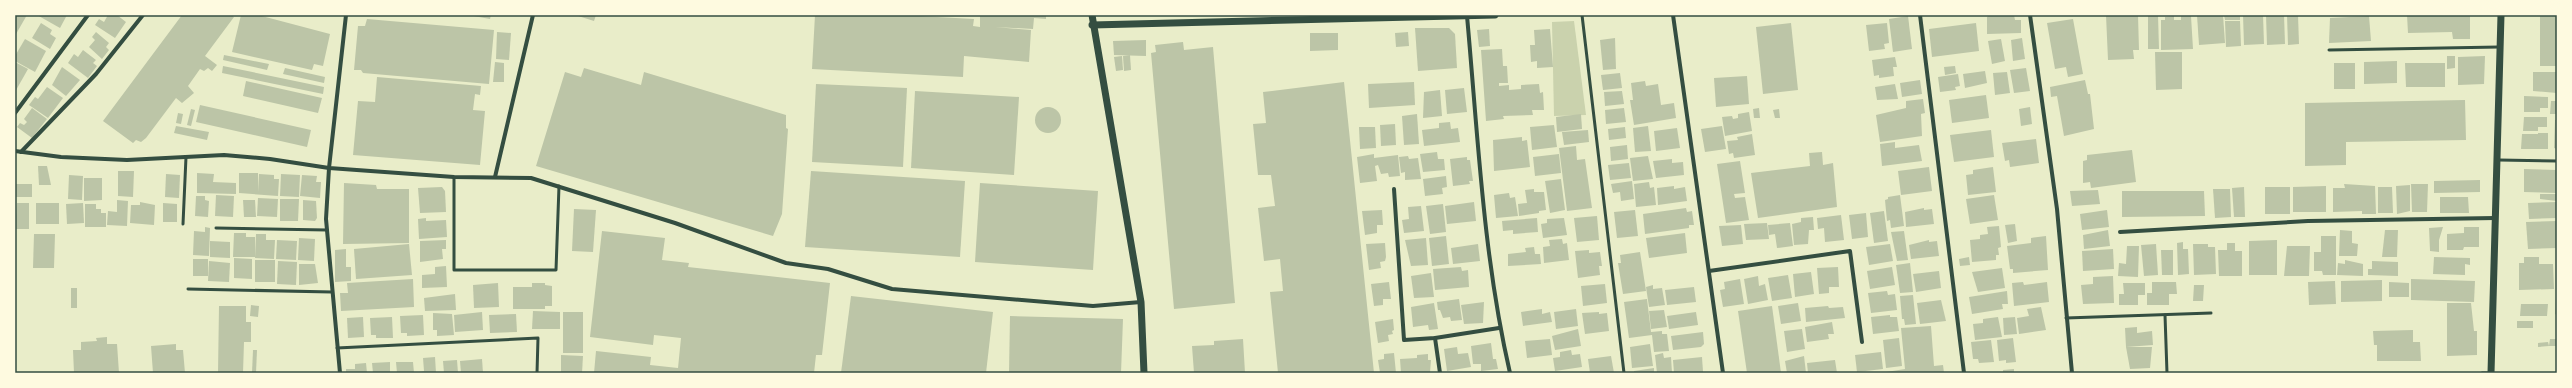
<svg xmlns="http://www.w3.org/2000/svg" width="2572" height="388" viewBox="0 0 2572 388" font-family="Overpass,sans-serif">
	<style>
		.green { fill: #cad2ad }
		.building { fill: #bcc5a7 }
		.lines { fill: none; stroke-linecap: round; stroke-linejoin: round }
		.service { stroke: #344e41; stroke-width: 3 }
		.minor { stroke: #344e41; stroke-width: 4 }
		.tertiary { stroke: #344e41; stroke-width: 7 }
		.neatline { fill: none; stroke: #344e41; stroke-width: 1.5 }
	</style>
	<rect width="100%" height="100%" fill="#e9edc9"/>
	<!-- green -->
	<path class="green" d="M1574 21 1586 115 1554 116 1552 22Z"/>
	<!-- building -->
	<g class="building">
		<path d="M15 15H27L16 34 15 33Z"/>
		<path d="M37 15H67L60 28Z"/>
		<path d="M108 15H117L126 22 115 38 95 25 99 19 104 22Z"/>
		<path d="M182 15H231L234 17 205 56 217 65 212 71 208 68 204 71 200 69 188 86 194 93 182 103 176 98 146 138 141 142 136 140 133 143 103 121Z"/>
		<path d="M241 15H258L330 34 323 66 314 64 312 70 232 52Z"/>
		<path d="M468 15H491L490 19Z"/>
		<path d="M575 15H596L594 21Z"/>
		<path d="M815 15H900L974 19 973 26 980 27V15H1046V19L1034 18 1033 29 995 27 1031 30 1029 62 964 56 963 77 812 69Z"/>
		<path d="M1990 15H2014L2015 20H2021V33L1987 34V17Z"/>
		<path d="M2106 15H2138L2139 50H2133L2134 59 2108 60Z"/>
		<path d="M2148 15H2158L2159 49H2148Z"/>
		<path d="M2197 15H2223L2225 43 2199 45Z"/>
		<path d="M2224 15H2240V20H2225Z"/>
		<path d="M2243 15H2263L2264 44 2244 45Z"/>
		<path d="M2266 15H2284L2285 44 2267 45Z"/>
		<path d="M2287 15H2298L2299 44 2288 45Z"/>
		<path d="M2407 15H2470V39H2453L2452 32 2408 33Z"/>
		<rect x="2540" y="15" width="17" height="51"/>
		<path d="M1908 16 1912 49 1893 52 1889 19Z"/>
		<path d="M2174 16V20H2181V16H2191L2193 49 2161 50V20H2165V17Z"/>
		<path d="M2369 16 2371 41 2329 43 2330 18Z"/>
		<path d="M367 19 494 30 489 84 363 73 361 70H354L358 26H365Z"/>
		<path d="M2073 19 2083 74 2068 77 2066 67 2055 69 2047 23Z"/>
		<path d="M2225 21H2240L2241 46 2226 47Z"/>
		<path d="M41 23 52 30 50 34 56 38 50 49 32 38Z"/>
		<path d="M1791 23 1798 90 1763 94 1756 27Z"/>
		<path d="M1887 23 1889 43 1884 44 1885 49 1869 51 1866 25Z"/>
		<path d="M1976 23 1979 51 1932 57 1929 29Z"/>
		<path d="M1415 28H1449L1455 34 1457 68 1418 71Z"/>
		<path d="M1489 29 1490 46 1479 47 1477 30Z"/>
		<path d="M1550 29 1553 67 1537 68V61L1531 62 1530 45H1535L1534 30Z"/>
		<path d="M96 32 109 43 106 47 109 50 102 59 89 47 95 40 92 37Z"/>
		<path d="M497 32 511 33 509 60 496 59Z"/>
		<path d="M1408 32 1409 46 1396 47 1395 33Z"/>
		<path d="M1310 33H1338V50L1310 51Z"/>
		<path d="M1615 38 1616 69 1603 70 1600 40Z"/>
		<path d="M2022 38 2025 59 2013 61 2011 40Z"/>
		<path d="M25 39 46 51 35 72 15 61V56Z"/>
		<path d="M2001 39 2005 61 1992 64 1988 41Z"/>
		<path d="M1146 40V56L1114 55 1113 41Z"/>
		<path d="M1183 42 1184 50 1213 47 1235 303 1174 309 1151 53 1156 52 1155 45Z"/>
		<path d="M1502 49 1503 66H1507L1508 83H1499V86L1509 85V90L1521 89V85L1539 84 1540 93 1543 92 1544 110H1532L1533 115 1503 116 1504 119 1486 121 1481 50Z"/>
		<path d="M83 50 96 60 93 63 97 66 88 78 68 63 74 54 78 57Z"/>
		<path d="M2155 52H2182V89L2156 90Z"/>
		<path d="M224 55 269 64 267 70 223 60Z"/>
		<path d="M1130 55 1131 70 1124 71 1123 56Z"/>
		<path d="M1122 56 1123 70 1116 71 1114 57Z"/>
		<path d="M2447 56H2455V68L2447 69Z"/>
		<path d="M2485 56 2484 84 2458 85V57Z"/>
		<path d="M1895 57 1897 67H1893L1894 76 1879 78V75L1874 76 1872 60Z"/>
		<path d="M2397 61V83L2364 84V62Z"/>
		<path d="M15 62 28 69 15 92Z"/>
		<path d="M495 62 504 63V82H493Z"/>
		<rect x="2334" y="63" width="21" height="26"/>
		<path d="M2405 63H2445V87H2406Z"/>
		<path d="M223 66 324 87 323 94 222 73Z"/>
		<path d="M1955 66 1956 73 1945 75 1944 67Z"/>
		<path d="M62 67 80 80 66 96 52 85Z"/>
		<path d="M285 68 325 77 324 83 283 74Z"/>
		<path d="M584 68 641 85 644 72 786 115V128L788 129 782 214 773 236 536 166 565 72 581 77Z"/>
		<path d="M2026 68 2030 91 2014 93 2010 70Z"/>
		<path d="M1985 71 1987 83 1965 88 1963 74Z"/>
		<path d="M2007 72 2010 93 1995 95 1993 73Z"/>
		<path d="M2533 72H2557V93L2533 91Z"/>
		<path d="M1620 73 1622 88 1603 90 1601 75Z"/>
		<path d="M1958 74 1960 86 1955 87 1956 90 1940 92 1938 77Z"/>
		<path d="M1747 76 1749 104 1716 107 1714 78Z"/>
		<path d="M377 77 481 86 480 95 475 94 473 110 485 111 480 165 353 155 358 101 375 102Z"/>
		<path d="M1920 80 1922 94 1902 97 1900 83Z"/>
		<path d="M2085 80 2088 94H2090L2094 129 2064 136 2057 96 2051 97 2050 87Z"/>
		<path d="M246 81 322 98 318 113 243 96Z"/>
		<path d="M1645 81 1646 86 1658 84 1661 105 1674 103 1676 118 1634 125 1630 100H1633L1631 83Z"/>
		<path d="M1344 82 1374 373H1278L1270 292 1283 291 1280 259 1264 261 1258 208 1275 206 1271 175H1258L1253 124 1266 123 1263 92Z"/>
		<path d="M1414 82 1415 105 1369 108 1368 84Z"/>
		<path d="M816 84 907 88 903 167 812 162Z"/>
		<path d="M1895 84 1898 99 1877 100 1875 87Z"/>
		<path d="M47 87 63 98 48 118 29 105 35 97 38 99Z"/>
		<path d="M1464 88 1467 112 1447 114 1445 90Z"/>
		<path d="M1440 90 1442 116 1423 118 1424 92Z"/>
		<path d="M915 91 1019 97 1014 175 911 168Z"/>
		<path d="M1622 91 1624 104 1605 106 1604 92Z"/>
		<path d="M1986 95 1989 118 1952 123 1949 100Z"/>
		<path d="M2524 96 2548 97V108H2540V112H2524Z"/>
		<path d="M1923 99 1925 113 1921 114 1922 136 1880 142 1876 115 1906 108V101Z"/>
		<path d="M2465 100 2466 140 2346 142V165L2305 166V103Z"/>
		<path d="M2551 101H2557V114H2550Z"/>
		<path d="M200 105 311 130 307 147 196 122Z"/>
		<path d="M2030 107 2032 124 2021 126 2019 109Z"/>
		<circle cx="1048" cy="120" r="13"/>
		<path d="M32 108 47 119 32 138 17 127 20 123 24 125 27 122 24 119Z"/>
		<path d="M1624 108 1626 122 1606 124 1605 110Z"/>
		<path d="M1759 108 1760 118H1754L1753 109Z"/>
		<path d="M191 109 195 110 191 126 187 125Z"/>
		<path d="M1779 109 1780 118H1775L1773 110Z"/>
		<path d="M1749 112 1752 131 1725 136 1722 117 1732 116 1733 119 1738 118V114Z"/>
		<path d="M178 113 183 114 181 124 176 123Z"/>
		<path d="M1417 114 1419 144 1404 145 1402 116Z"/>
		<path d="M1581 114 1582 129 1557 132 1556 117Z"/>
		<path d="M2524 117H2547V127H2538V131H2523Z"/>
		<path d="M2555 120H2557V149L2554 148Z"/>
		<path d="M1450 122 1451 129 1458 128 1460 142 1424 146 1422 130 1439 128V123Z"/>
		<path d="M1395 124 1396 145 1381 146 1380 125Z"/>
		<path d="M1554 125 1557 147 1532 150 1530 127Z"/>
		<path d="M176 126 209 132 207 140 174 133Z"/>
		<path d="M1648 126 1651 151 1635 152 1633 128Z"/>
		<path d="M1722 126 1726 149 1705 152 1701 129Z"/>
		<path d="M1359 127H1375L1376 148 1360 149Z"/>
		<path d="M1625 127 1626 138 1609 140 1608 129Z"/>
		<path d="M1677 128 1680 148 1656 151 1654 131Z"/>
		<path d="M1588 130 1589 142 1564 145 1562 132Z"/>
		<path d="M1991 130 1994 157 1954 162 1950 135Z"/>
		<path d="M2538 133H2548V149H2521L2522 134H2538Z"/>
		<path d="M1752 134 1755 155 1734 158 1733 153 1729 154 1727 141 1738 140 1737 137Z"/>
		<path d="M1522 137V141L1527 140 1530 167 1494 171 1493 140Z"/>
		<path d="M2036 139 2039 163 2010 167 2009 160 2005 161 2002 143Z"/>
		<path d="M1895 142V148L1919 145 1922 161 1882 166 1880 144Z"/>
		<path d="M1627 145 1628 159 1611 161 1610 147Z"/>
		<path d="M1576 146 1577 160 1585 159 1592 208 1567 211 1559 148Z"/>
		<path d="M2132 150 2136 182 2091 188 2090 182 2083 183V161L2087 160V155Z"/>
		<path d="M1437 152 1438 159H1444L1445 170 1423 172 1420 154Z"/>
		<path d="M1822 152 1823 165 1833 163 1837 207 1758 218 1751 173 1810 166 1809 153Z"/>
		<path d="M1374 154V158L1398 155 1400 176 1389 177 1388 173 1381 174 1378 165 1375 166 1377 181 1360 183 1357 157Z"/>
		<path d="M1559 154 1561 173 1535 176 1533 157Z"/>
		<path d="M1408 156 1409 159 1418 158 1421 179 1405 180V172L1401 173 1399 157Z"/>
		<path d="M1648 156 1653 179 1633 181 1630 158Z"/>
		<path d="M1467 157V160H1470L1473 181H1469L1470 184 1453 186 1450 159Z"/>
		<path d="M1672 159V163L1683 162 1684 175 1656 178 1653 161Z"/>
		<path d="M1740 161 1745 193 1734 194 1735 198 1745 197 1749 220 1726 223 1717 164Z"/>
		<path d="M1629 163 1631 178 1610 180 1608 165Z"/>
		<path d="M38 166H47L51 185H39Z"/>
		<path d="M1929 167 1932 191 1901 195 1898 171Z"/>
		<path d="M1993 167 1996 192 1968 195 1966 175 1973 174V170Z"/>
		<path d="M2524 169 2557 170V193L2524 192Z"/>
		<path d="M118 171H134L133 197 118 196Z"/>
		<path d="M811 171 965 181 960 257 805 247Z"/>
		<path d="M197 173 214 174 213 182 236 183V194L197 193Z"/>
		<path d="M239 173H258V192L259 174 274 175V179H279L278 196 239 193Z"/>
		<path d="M166 174 180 175 179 198 165 197Z"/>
		<path d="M281 174 300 175 299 197 280 196Z"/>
		<path d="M69 175 83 176 82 200 68 199Z"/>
		<path d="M302 175 317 176 316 182H321L320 198 300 196Z"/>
		<path d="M1446 176 1447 187 1442 188 1443 194 1425 196 1423 179Z"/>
		<path d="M84 178H102V200L84 201Z"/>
		<path d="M1561 179 1565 210 1550 213 1545 181Z"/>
		<path d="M2480 180V192L2434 193V181Z"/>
		<path d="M1632 181 1634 199 1621 201 1620 192 1613 193 1611 184Z"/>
		<path d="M1649 182 1650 188 1654 187 1656 205 1636 207 1634 184Z"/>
		<path d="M344 183 376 185 377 189H409V243L343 244Z"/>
		<path d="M980 183 1098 191 1093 270 975 262Z"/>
		<rect x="15" y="184" width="17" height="13"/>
		<path d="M2344 184 2375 186 2376 214H2362V211L2333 212V188H2345Z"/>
		<path d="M2411 184H2428L2427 212H2412Z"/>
		<path d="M2410 185V211L2397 214 2396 186Z"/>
		<path d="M1674 186V189L1685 187 1687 201 1658 205 1657 188Z"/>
		<path d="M2326 186V212H2293V187Z"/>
		<path d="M442 187 445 191 446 212 420 213 418 188Z"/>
		<path d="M2244 187 2245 217H2234L2232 188Z"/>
		<rect x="2265" y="187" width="25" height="27"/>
		<path d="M2378 187H2392L2393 213H2378Z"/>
		<path d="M1534 189V192H1544L1546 210 1539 211V213L1519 216 1518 204 1527 203 1525 190Z"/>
		<path d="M2213 189H2230L2231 217 2215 218Z"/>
		<path d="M2098 190 2100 204 2072 206 2070 191Z"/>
		<path d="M2122 191H2204L2205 216 2122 217Z"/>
		<path d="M1509 193 1510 198 1515 197 1518 216 1496 218 1494 195Z"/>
		<path d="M2540 194H2557V201L2540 199Z"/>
		<path d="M216 195 234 196 233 217 215 216Z"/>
		<path d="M1900 195 1904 226 1891 228 1890 220 1887 221 1885 200 1888 199V197Z"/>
		<path d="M1994 195 1998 220 1970 224 1966 199Z"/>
		<path d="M196 196H205V200L209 201 208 217 195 216Z"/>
		<path d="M2440 197H2468L2469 213H2440Z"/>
		<path d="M258 198 278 199 277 217 257 216Z"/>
		<path d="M280 199H299L298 221H280Z"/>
		<path d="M117 200 128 201 127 226 107 225 108 211 117 212Z"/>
		<path d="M243 200H255L256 217H244Z"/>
		<path d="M303 200 316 201 317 218 315 221 303 220Z"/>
		<path d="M140 202 155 205 154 225 130 223 131 205H140Z"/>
		<path d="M1474 202 1476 221 1447 224 1445 206Z"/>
		<path d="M2557 202V218L2529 219 2528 203Z"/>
		<path d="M17 203H29V229H15Z"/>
		<rect x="36" y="203" width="23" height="21"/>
		<path d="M83 203 84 223 67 224 66 204Z"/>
		<path d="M163 203 177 204V222H163Z"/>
		<path d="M85 204H96V209H101V213H106V227H85Z"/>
		<path d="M1443 204 1446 232 1430 234 1426 206Z"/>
		<path d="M1421 206 1424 231 1404 233 1402 220 1409 219 1408 207Z"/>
		<path d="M1686 208 1687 212 1692 211 1694 225H1689V228L1645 234 1643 214Z"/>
		<path d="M1924 208V210L1932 209 1934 224 1906 227 1905 212Z"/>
		<path d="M574 209 596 210 593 252 572 251Z"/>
		<path d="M1382 210 1383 225H1377V233L1365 235 1362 211Z"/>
		<path d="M1635 210 1638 236 1617 238 1614 212Z"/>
		<path d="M2107 210 2109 227 2082 230 2080 214Z"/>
		<path d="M1884 211 1888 241 1874 243 1870 213Z"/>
		<path d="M1866 213 1868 237 1852 239 1849 215Z"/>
		<path d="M1841 215 1844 240 1825 242 1824 228 1818 229 1817 218Z"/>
		<path d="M1597 216 1599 240 1577 242 1574 218Z"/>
		<path d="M1813 217 1814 230H1809L1808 244 1794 245 1792 224 1801 222V218Z"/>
		<path d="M426 218V221L446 220 447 237 419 239 418 219Z"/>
		<path d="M1537 218 1538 232 1513 234V230L1503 231 1502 221Z"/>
		<path d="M1564 218 1567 235 1543 238 1541 224 1547 223V219Z"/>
		<path d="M2557 221V248L2528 249 2526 222Z"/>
		<path d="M1767 223 1769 239 1746 240 1744 224Z"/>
		<path d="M1790 223 1793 246 1777 248 1775 234 1769 235 1768 225Z"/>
		<path d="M2015 224 2017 241 2008 243 2005 225Z"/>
		<path d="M1741 225 1743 244 1722 246 1719 226Z"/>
		<path d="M1999 226 2001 247 1998 248 1999 255H1996V260L1972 262 1970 240 1980 239V235L1988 234 1987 227Z"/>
		<path d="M205 227 210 228 209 256 193 255 194 231 205 232Z"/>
		<path d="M2443 227 2439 240V252L2430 251 2429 228Z"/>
		<path d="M2464 227H2479V247H2464L2463 250H2447V234L2464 233Z"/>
		<path d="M2108 230 2110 246 2084 249 2083 235Z"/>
		<path d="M2340 230 2352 231V243L2358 244 2357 256H2339Z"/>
		<path d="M2385 230H2398L2397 257H2382Z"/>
		<path d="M602 231 665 238 662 260 689 263 688 267 830 283 822 355H816L814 373H594L596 351 651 357 650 365 678 368 681 338 654 335 653 345 590 337Z"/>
		<path d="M1904 231 1908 260 1897 261 1891 232Z"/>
		<path d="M234 233H246V237H255V257H233Z"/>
		<path d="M1685 233 1687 253 1649 258 1646 238Z"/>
		<path d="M34 234H55L54 268H33Z"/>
		<path d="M256 234H266V240H275L274 259 255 258Z"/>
		<path d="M1446 236 1449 264 1432 266 1429 238Z"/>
		<path d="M2046 236 2048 270 2013 273V269H2010L2007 246 2031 243V238Z"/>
		<path d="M2321 236H2336V275H2323L2322 271H2314V252H2321Z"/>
		<path d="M299 238 315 239 314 261 298 260Z"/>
		<path d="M1426 238 1428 265 1411 266 1405 240Z"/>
		<path d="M1562 239 1563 244 1567 243 1569 260 1544 263 1543 247 1550 246 1549 240Z"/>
		<path d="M277 240 297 241 296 260 276 259Z"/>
		<path d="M446 240V249H442L443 259 420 262V241Z"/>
		<path d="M1929 240V242L1937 241 1939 256 1911 259 1909 245Z"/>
		<path d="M2277 240V275H2249V241Z"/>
		<path d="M210 241 230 242V258L210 257Z"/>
		<path d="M2183 242V249H2188L2189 274 2178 275 2177 243Z"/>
		<path d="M1385 243 1386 257 1385 261 1380 262 1381 268 1369 270 1366 244Z"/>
		<path d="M2227 243H2235V251H2242V276H2219L2218 250H2227Z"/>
		<path d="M409 244 412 275 356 279 354 249Z"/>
		<path d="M1478 244 1480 261 1453 264 1451 248Z"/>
		<path d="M1890 244 1893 261 1869 265 1866 247Z"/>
		<path d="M2156 244 2158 275 2144 276 2141 245Z"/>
		<path d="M2193 244H2208V247H2215L2216 274 2194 275Z"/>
		<path d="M2127 246H2139L2138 277 2118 276 2119 263 2126 264Z"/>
		<path d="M2287 246H2310L2309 276H2284Z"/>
		<path d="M1534 247 1535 254H1540L1541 264 1508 266V254L1526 252 1525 248Z"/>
		<path d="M346 249V267H351V281L335 282V250Z"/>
		<path d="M2113 249 2114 269 2083 271 2082 251Z"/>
		<path d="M1589 250V253L1600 252 1602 266H1599L1600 275 1578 278 1575 251Z"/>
		<path d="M2161 250H2173V275H2162Z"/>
		<path d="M1640 252 1646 291 1623 294 1618 263H1621L1620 255Z"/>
		<path d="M1969 257 1970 265 1960 266 1959 259Z"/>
		<path d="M2434 257 2470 258V265L2465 264V275L2433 274Z"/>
		<path d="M2524 257H2539V264H2553L2554 289 2519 290V263H2524Z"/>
		<path d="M234 258 252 259V279L234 278Z"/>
		<rect x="193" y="259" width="15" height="17"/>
		<rect x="255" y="260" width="20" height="22"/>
		<path d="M2345 260 2363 264V276L2337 275 2338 263 2345 264Z"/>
		<path d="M209 261 230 263 229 282 208 281Z"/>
		<path d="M278 261 297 262 296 285 277 284Z"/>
		<path d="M2372 261 2398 262V276L2368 275V269H2372Z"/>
		<path d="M1910 263 1913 292 1900 293 1896 265Z"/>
		<path d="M299 264H315L318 283 299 285Z"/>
		<path d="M446 266 447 287 422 288V275L435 274V267Z"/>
		<path d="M1461 267 1462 271 1468 270 1469 287 1435 290 1433 269Z"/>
		<path d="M1838 267 1839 287H1829V293L1819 294 1817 268Z"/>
		<path d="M1892 267 1895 285 1870 289 1867 271Z"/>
		<path d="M2002 268 2005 288 1978 292 1972 272Z"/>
		<path d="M1939 271 1941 288 1916 292 1913 274Z"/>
		<path d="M1811 272 1814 294 1795 297 1793 274Z"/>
		<path d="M1431 273 1434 297 1414 298 1411 276Z"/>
		<path d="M1788 275 1792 298 1772 301 1768 278Z"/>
		<path d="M1758 276 1759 286 1765 284 1768 300 1748 304 1744 279Z"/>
		<path d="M2113 276 2114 303 2083 304 2081 285 2093 284V277Z"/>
		<path d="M413 279 414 307 341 311 340 293H348L347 283Z"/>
		<path d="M1740 279 1744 304 1723 307 1720 290 1725 289 1724 282Z"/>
		<path d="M2411 279 2475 281 2474 302 2411 300Z"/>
		<path d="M2382 280V301L2341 302V281Z"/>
		<path d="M2335 281 2336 304 2309 305 2308 282Z"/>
		<path d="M1389 282 1391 299H1383V305L1374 306 1371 284Z"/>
		<path d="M2023 282 2024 285 2047 282 2049 302 2014 306 2012 283Z"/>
		<path d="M2152 282H2176L2177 294H2169V305H2147V293H2152Z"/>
		<path d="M2389 282 2409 283V297H2389Z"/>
		<path d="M498 283 499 307 474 308 473 285Z"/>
		<path d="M532 283H545V285L552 286V306H545V309H513V287H532Z"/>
		<path d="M2123 283H2145V295H2138V305H2119V294H2124Z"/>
		<path d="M1605 284 1607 303 1583 306 1581 286Z"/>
		<path d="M1653 285V289L1662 288 1665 305 1649 307 1646 287Z"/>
		<path d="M2194 285H2204L2203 301H2193Z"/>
		<path d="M1694 287 1696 302 1667 305 1665 290Z"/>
		<rect x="71" y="288" width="6" height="20"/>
		<path d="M1887 291 1888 295 1895 294 1897 310 1871 313 1868 293Z"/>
		<path d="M2007 291 2008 304H2002L2003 309 1972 314 1969 297Z"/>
		<path d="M455 294 456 310 425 311 424 298Z"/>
		<path d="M1913 295 1916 324 1905 325 1904 319H1902L1900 296Z"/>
		<path d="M851 296 993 312 986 373H841Z"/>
		<path d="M2556 297H2557V315L2555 314Z"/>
		<path d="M1459 299 1462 320 1451 321 1450 317 1443 318 1440 310H1438L1437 302Z"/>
		<path d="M1647 299 1651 332 1662 331V334H1667L1669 351 1654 352 1652 335 1629 338 1624 302Z"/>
		<path d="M1941 300 1946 321 1920 324 1917 303Z"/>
		<path d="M1484 302 1483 323 1464 324 1461 305Z"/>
		<path d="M1434 303 1438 329 1429 330 1428 325 1413 327 1411 307Z"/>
		<path d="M1798 303 1801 321 1781 324 1778 306Z"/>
		<path d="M2447 303H2471L2474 331H2477V355L2447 356Z"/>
		<path d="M2521 304H2548L2547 316H2520Z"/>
		<path d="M251 305 259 306 258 317 250 316Z"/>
		<path d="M219 306H246V322H251V342H244L243 373H218Z"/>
		<path d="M1772 306 1781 373H1747L1738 311Z"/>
		<path d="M1828 306 1829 308 1843 307 1845 318 1806 322 1805 308Z"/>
		<path d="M2041 307 2046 330 2019 334 2017 318 2029 316 2027 309Z"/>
		<path d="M1542 309V314L1550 312 1552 322 1523 326 1521 312Z"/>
		<path d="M1576 309 1578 326 1556 329 1554 312Z"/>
		<path d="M1664 310 1667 327 1651 329 1649 311Z"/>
		<path d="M533 311 560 312V329H532Z"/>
		<path d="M482 312 483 330 455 332 454 315Z"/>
		<rect x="563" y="312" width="20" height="41"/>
		<path d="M1599 312V314L1607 313 1609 331 1585 334 1582 313Z"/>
		<path d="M1696 312 1698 325 1669 329 1667 316Z"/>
		<path d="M433 313 452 314 454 335 437 336V330H433Z"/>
		<path d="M516 314 517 332 490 333 489 315Z"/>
		<path d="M423 315 424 335 407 336V333H401L400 316Z"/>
		<path d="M1890 315V317H1897L1899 331 1873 334 1871 317Z"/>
		<path d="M1010 316 1123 319 1121 373H1009Z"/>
		<path d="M363 317 364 337 348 338 347 318Z"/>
		<path d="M392 317 393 338H376V335H371L370 318Z"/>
		<path d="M1998 317 2002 337 1975 340 1973 324 1983 323V319Z"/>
		<path d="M2015 317 2017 334 2004 335 2003 318Z"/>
		<path d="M1393 319 1394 330 1392 331 1393 334 1388 335 1389 341 1378 343 1375 322Z"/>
		<rect x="2517" y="321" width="16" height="7"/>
		<path d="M1832 322 1834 334H1828L1829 339 1807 342 1805 327Z"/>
		<path d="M1931 326 1934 366 1943 365 1944 373H1880L1905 369 1901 328Z"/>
		<path d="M2137 327V333L2152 331 2153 345 2126 347 2125 328Z"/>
		<path d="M1578 329 1581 346 1555 350 1552 336Z"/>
		<path d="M1802 329 1805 349 1787 352 1784 331Z"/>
		<path d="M2413 330V342H2420L2421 361H2377V345H2374L2373 331Z"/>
		<path d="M1703 332 1704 344 1701 347 1673 350 1671 336Z"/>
		<path d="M107 337V344H117L119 373H74L73 350H81V342L97 341 96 338Z"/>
		<path d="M1899 338 1902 366 1886 368 1883 340Z"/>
		<path d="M2013 338 2016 362 2006 363V360L1999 361 1997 340Z"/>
		<path d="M1243 339 1245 373H1194L1192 346 1214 345V341Z"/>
		<path d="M1550 339 1552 355 1527 358 1525 341Z"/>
		<path d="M2550 339H2557V346H2549Z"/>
		<path d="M1991 340 1994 362 1979 363 1978 359H1973L1971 342Z"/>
		<path d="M2548 342 2549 346 2538 347V343Z"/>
		<path d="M1491 343 1493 359H1496L1498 369 1481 371V364H1473L1471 346Z"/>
		<path d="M176 344V350H183L185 373H153L151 346Z"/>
		<path d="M1650 344 1653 366 1632 368 1630 347Z"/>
		<path d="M1457 347 1458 354 1468 353 1471 367 1447 371 1444 349Z"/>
		<path d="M2126 347H2152L2150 368 2130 369Z"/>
		<path d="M253 350H257L256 373H252Z"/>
		<path d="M1571 350 1572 355 1580 354 1582 367 1555 371 1553 358 1560 357V352Z"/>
		<path d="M1881 352 1883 369 1857 372 1855 355Z"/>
		<path d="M1394 353 1396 373H1380L1378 360 1384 359V354Z"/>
		<path d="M1663 353 1664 358 1671 357 1672 373H1657L1655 355Z"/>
		<path d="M1428 354V360H1431L1430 373H1401L1400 359 1417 358V355Z"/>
		<path d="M561 355 583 356 582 373H561Z"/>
		<path d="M1611 356 1614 373H1590L1588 359Z"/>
		<path d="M1804 356 1806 373H1787L1785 361Z"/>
		<path d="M435 357 436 373H415L424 371 423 358Z"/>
		<path d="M1702 357 1703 372 1674 373 1673 360Z"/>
		<path d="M482 359 483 373H461L460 361Z"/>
		<path d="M457 360 458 373H444L443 361Z"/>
		<path d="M1835 360 1837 373H1808L1807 363Z"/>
		<path d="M390 362V373H373L372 363Z"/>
		<path d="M396 362H413L414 373H397Z"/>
		<path d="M366 363 367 373H346V369H355V364Z"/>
		<path d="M1654 368V373H1634V371Z"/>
		<path d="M2014 369V373H2003V370Z"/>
	</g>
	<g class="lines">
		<!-- service -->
		<g class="service">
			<path d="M1582 15 1624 373"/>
			<path d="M2329 50 2499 47"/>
			<path d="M2499 160 2557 161"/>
			<path d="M454 177V270H556L559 186"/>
			<path d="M183 224 186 157"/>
			<path d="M216 228 327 230"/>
			<path d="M188 289 332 292"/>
			<path d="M2165 315 2167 373"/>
			<path d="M2066 318 2211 313"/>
			<path d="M337 348 538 338 537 373"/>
			<path d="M2482 373H2491"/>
		</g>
		<!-- minor -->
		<g class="minor">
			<path d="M1673 15 1723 373"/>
			<path d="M1920 15 1964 373"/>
			<path d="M2030 15 2057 209 2072 373"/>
			<path d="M1467 16C1478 136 1483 256 1510 373"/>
			<path d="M15 113 88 15"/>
			<path d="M15 151 61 157 127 160 224 155 270 159 329 168 454 177 531 178 675 223 786 263 828 269 892 289 1093 306 1141 302"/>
			<path d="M21 152 96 74 143 15"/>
			<path d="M495 177 533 15"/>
			<path d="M1394 189 1404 340 1435 338 1499 328"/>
			<path d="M2120 232 2308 221 2495 218"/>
			<path d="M1709 271 1850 251 1862 342"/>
			<path d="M1435 338 1440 373"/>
			<path d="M340 373 326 219 329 168 346 15"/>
		</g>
		<!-- tertiary -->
		<g class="tertiary">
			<path d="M1092 15 1141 302 1144 373"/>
			<path d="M1092 25 1495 15"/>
			<path d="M2491 373 2501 15"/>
		</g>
	</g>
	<!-- border -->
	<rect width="2572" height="388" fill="none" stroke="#fefae0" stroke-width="32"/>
	<rect x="16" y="16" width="2540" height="356" class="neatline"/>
</svg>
